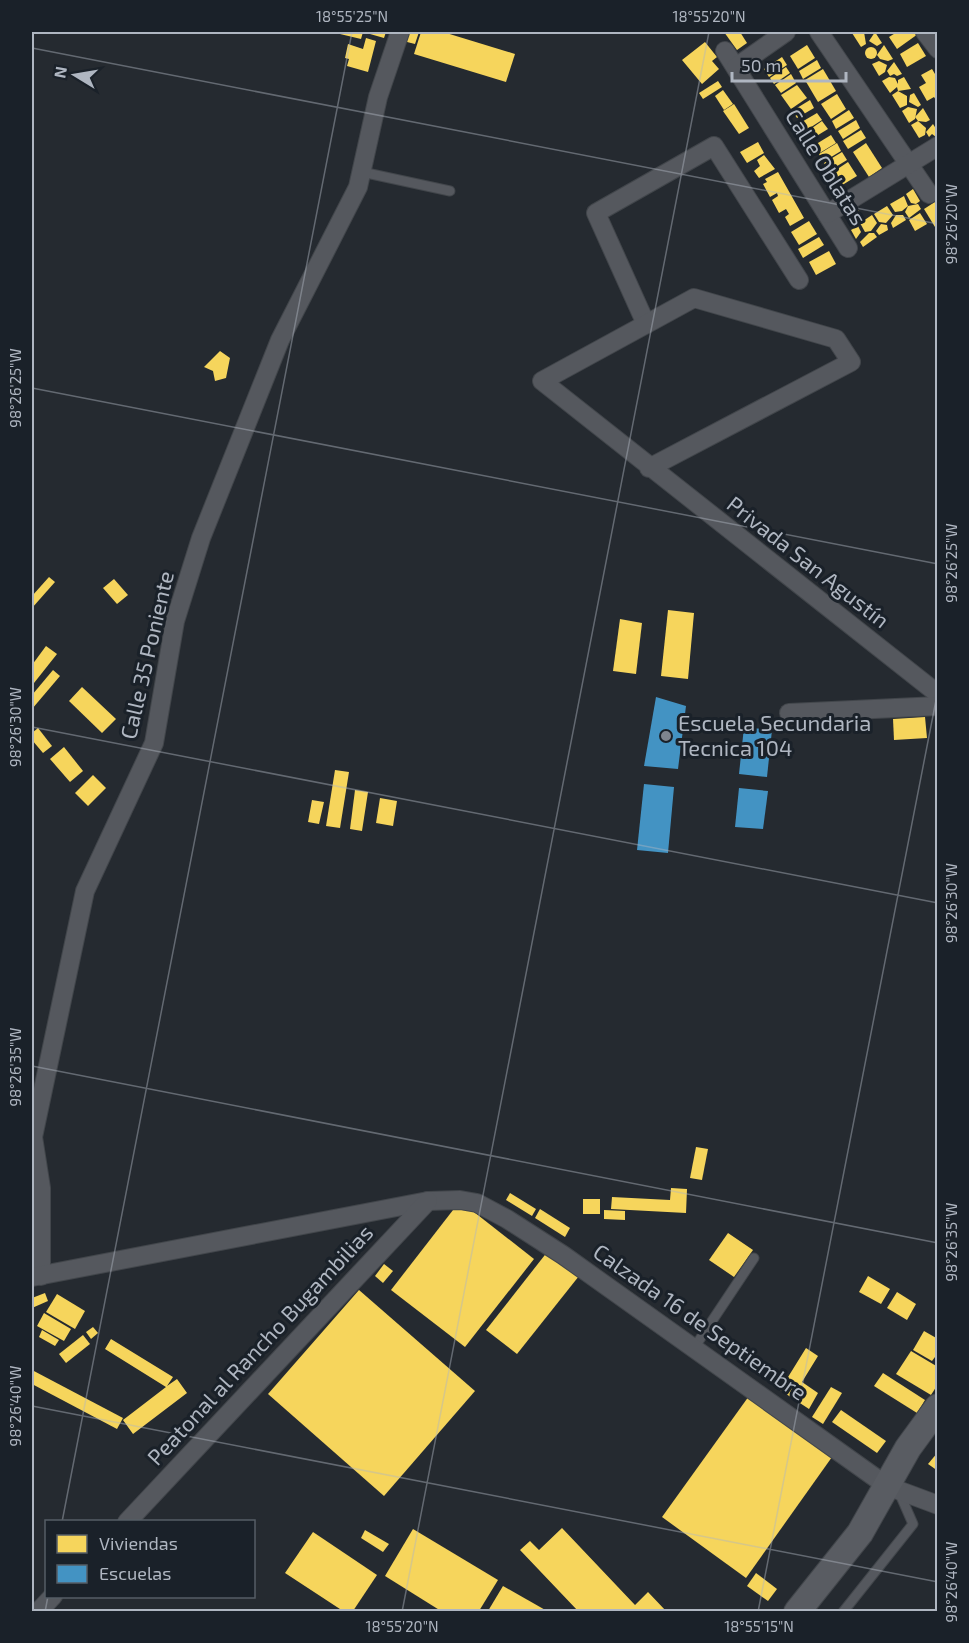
<svg xmlns="http://www.w3.org/2000/svg" width="969" height="1643" viewBox="0 0 969 1643" font-family="'Exo 2',sans-serif">
	<style>
		.homes { fill: #f6d55c }
		.schools { fill: #4393c3 }
		.lines { fill: none; stroke-linecap: round; stroke-linejoin: round }
		.lane-casing { stroke: #42464b; stroke-width: 11 }
		.street-casing { stroke: #42464b; stroke-width: 20 }
		.secondary-casing { stroke: #42464b; stroke-width: 28 }
		.lane { stroke: #55585e; stroke-width: 9 }
		.street { stroke: #55585e; stroke-width: 18 }
		.secondary { stroke: #595c62; stroke-width: 26 }
		.ticks { fill: none; stroke: #afb6c1; stroke-width: 1.5; stroke-opacity: 0.45 }
		.poi-dot { fill: #7f858e; stroke: #1a2129; stroke-width: 2 }
		.labels { text-anchor: middle; stroke-width: 6; stroke-linejoin: round; paint-order: stroke }
		.street-label { font-size: 22px; fill: #afb6c1; stroke: #1a2129 }
		.poi-label { font-size: 22px; fill: #afb6c1; stroke: #1a2129; text-anchor: start }
		.neatline { fill: none; stroke: #afb6c1; stroke-width: 2 }
		.ticks-label { font-size: 15px; text-anchor: middle; fill: #afb6c1 }
	</style>
	<rect width="100%" height="100%" fill="#252a30"/>
	<!-- homes -->
	<g class="homes">
		<path d="M341 32H363L361 39 340 34Z"/>
		<path d="M363 32H386L384 38Z"/>
		<path d="M406 32H419L415 44 403 41Z"/>
		<path d="M421 32H443L515 54 506 82 414 54Z"/>
		<path d="M724 32H740L747 43 737 50Z"/>
		<path d="M855 32H864L866 44 861 47 852 33Z"/>
		<path d="M875 32 882 43 877 46 869 41Z"/>
		<path d="M897 32H916L918 34 897 49 889 37Z"/>
		<path d="M366 38 376 41 368 72 347 66 349 59 345 58 348 44 363 49Z"/>
		<path d="M705 42 717 57 712 61 719 69 702 84 682 60Z"/>
		<path d="M918 43 926 56 907 67 900 54Z"/>
		<path d="M807 45 815 58 798 69 790 56Z"/>
		<path d="M884 45 893 59 888 61 880 59 877 55Z"/>
		<circle cx="871" cy="53" r="6"/>
		<path d="M782 57 787 65 769 77 764 69Z"/>
		<path d="M817 60 821 68 803 79 799 71Z"/>
		<path d="M879 61 887 65 885 72 879 76 872 64Z"/>
		<path d="M894 62 902 74 897 76 894 74 890 76 887 71Z"/>
		<path d="M786 67 790 73 774 84 770 78Z"/>
		<path d="M823 69 836 91 818 102 805 80Z"/>
		<path d="M932 69 938 79V103L934 97 927 101 919 87 926 83 921 75Z"/>
		<path d="M791 74 796 83 781 93 775 85Z"/>
		<path d="M889 77 895 78 898 84V80L904 77 911 89 898 91 907 96V105L900 108 892 95 898 91 897 87 890 93 882 81Z"/>
		<path d="M718 81 722 87 703 99 699 93Z"/>
		<path d="M797 85 807 98 791 109 781 95Z"/>
		<path d="M723 90 733 104 724 110 715 96Z"/>
		<path d="M914 93 921 105 918 107 909 102 910 95Z"/>
		<path d="M837 94 846 109 831 119 821 104Z"/>
		<path d="M810 100 814 108 797 118 792 111Z"/>
		<path d="M734 104 749 128 739 134 723 111Z"/>
		<path d="M908 107 917 109 915 119 909 123 902 111Z"/>
		<path d="M923 108 930 120 926 122 918 121 915 117Z"/>
		<path d="M849 110 854 118 836 129 832 121Z"/>
		<path d="M817 113 822 120 805 131 800 123Z"/>
		<path d="M856 120 860 128 843 139 838 131Z"/>
		<path d="M822 121 828 129 810 140 805 133Z"/>
		<path d="M918 121 926 128 925 135 919 138 911 125Z"/>
		<path d="M933 124 938 132 936 137 932 134 929 137 926 132Z"/>
		<path d="M861 130 866 138 848 149 843 141Z"/>
		<path d="M831 135 836 143 818 154 813 146Z"/>
		<path d="M758 142 764 153 747 163 740 152Z"/>
		<path d="M837 143 841 151 823 162 819 154Z"/>
		<path d="M866 143 882 168 869 177 853 152Z"/>
		<path d="M842 152 847 160 829 171 824 163Z"/>
		<path d="M764 155 775 169 759 178 754 171 760 166 757 160Z"/>
		<path d="M848 162 857 176 839 187 830 174Z"/>
		<path d="M778 172 804 218 790 226 785 217 789 214 786 209 779 213 772 200 778 196 777 193 770 197 763 184 767 182 765 179Z"/>
		<path d="M913 189 920 201 916 204 911 203 906 194Z"/>
		<path d="M904 196 908 206 902 211 895 212 890 204Z"/>
		<path d="M938 200V225L935 227 924 209Z"/>
		<path d="M918 204 921 209 909 218 905 212 908 206Z"/>
		<path d="M887 206 893 215 886 223 879 222 874 214Z"/>
		<path d="M858 210 863 217 856 222 850 215Z"/>
		<path d="M920 213 927 224 915 231 909 220Z"/>
		<path d="M872 215 877 223 871 231 865 232 860 223Z"/>
		<path d="M896 215H903L906 220 893 228 891 223Z"/>
		<path d="M809 221 817 234 799 245 791 232Z"/>
		<path d="M881 224 887 225 888 230 879 235 876 231Z"/>
		<path d="M858 226 861 232 856 239 851 230Z"/>
		<path d="M869 233H874L877 237 863 247 860 242Z"/>
		<path d="M819 237 824 245 803 258 798 249Z"/>
		<path d="M829 251 836 264 816 275 809 262Z"/>
		<path d="M220 351 230 358 226 378 215 381 213 371 204 367Z"/>
		<path d="M49 577 55 582 32 608V596Z"/>
		<path d="M114 579 128 595 117 604 103 588Z"/>
		<path d="M668 610 694 613 688 679 661 676Z"/>
		<path d="M620 619 642 623 636 674 613 671Z"/>
		<path d="M46 646 57 654 34 683 32 681V665Z"/>
		<path d="M53 670 60 676 32 709V695Z"/>
		<path d="M82 687 116 719 102 733 69 701Z"/>
		<path d="M925 717 927 738 894 740 893 719Z"/>
		<path d="M38 728 52 746 43 753 32 740V733Z"/>
		<path d="M64 747 83 771 70 782 50 759Z"/>
		<path d="M335 770 349 772 340 828 326 826Z"/>
		<path d="M93 775 106 788 88 806 75 793Z"/>
		<path d="M355 790 368 792 362 831 350 829Z"/>
		<path d="M380 798 397 801 393 826 376 823Z"/>
		<path d="M312 800 324 802 319 824 308 822Z"/>
		<path d="M696 1147 708 1149 702 1180 690 1178Z"/>
		<path d="M671 1188 687 1189 686 1213 611 1209 612 1197 670 1200Z"/>
		<path d="M510 1193 536 1209 532 1216 506 1200Z"/>
		<rect x="583" y="1199" width="17" height="15"/>
		<path d="M460 1201 534 1259 465 1347 391 1290Z"/>
		<path d="M540 1209 570 1228 565 1237 535 1218Z"/>
		<path d="M604 1210 625 1211V1220L604 1219Z"/>
		<path d="M728 1233 753 1250 734 1277 709 1260Z"/>
		<path d="M548 1251 579 1276 517 1354 486 1330Z"/>
		<path d="M384 1264 393 1271 383 1283 375 1276Z"/>
		<path d="M868 1276 890 1289 881 1304 859 1292Z"/>
		<path d="M359 1290 475 1391 384 1496 268 1394Z"/>
		<path d="M897 1292 916 1304 907 1320 887 1308Z"/>
		<path d="M45 1293 48 1301 32 1308V1298Z"/>
		<path d="M57 1294 85 1311 75 1329 46 1312Z"/>
		<path d="M44 1313 71 1329 64 1341 37 1326Z"/>
		<path d="M93 1327 98 1333 91 1339 86 1332Z"/>
		<path d="M42 1330 59 1340 55 1346 39 1337Z"/>
		<path d="M924 1331 938 1339V1353L932 1361 913 1350Z"/>
		<path d="M83 1335 90 1344 66 1363 59 1354Z"/>
		<path d="M111 1339 173 1377 167 1386 177 1379 187 1393 133 1434 123 1420 166 1387 105 1349Z"/>
		<path d="M806 1348 818 1356 802 1382 818 1393 809 1409 780 1390Z"/>
		<path d="M911 1351 938 1367V1384L931 1395 896 1374Z"/>
		<path d="M32 1370 123 1418 117 1429 32 1384Z"/>
		<path d="M883 1373 925 1400 917 1413 874 1386Z"/>
		<path d="M831 1387 842 1393 823 1424 812 1417Z"/>
		<path d="M749 1396 832 1457 746 1578 662 1517Z"/>
		<path d="M841 1410 886 1441 877 1453 832 1422Z"/>
		<path d="M938 1452V1471L928 1464Z"/>
		<path d="M562 1528 635 1605 648 1592 666 1611H578L520 1550 530 1541 539 1550Z"/>
		<path d="M413 1529 498 1580 479 1611H441L385 1576Z"/>
		<path d="M365 1530 389 1544 383 1552 361 1538Z"/>
		<path d="M313 1532 377 1575 353 1611H343L285 1573Z"/>
		<path d="M756 1573 777 1589 768 1601 747 1586Z"/>
		<path d="M503 1586 547 1611H488Z"/>
	</g>
	<!-- schools -->
	<g class="schools">
		<path d="M656 697 686 706 678 769 644 766Z"/>
		<path d="M744 727 772 730 767 777 739 774Z"/>
		<path d="M644 784 674 787 668 853 637 850Z"/>
		<path d="M739 788 768 791 763 829 735 827Z"/>
	</g>
	<g class="lines">
		<defs>
			<g id="lane">
				<path d="M362 172 450 191"/>
				<path d="M694 1348 754 1258"/>
				<path d="M843 1612 913 1524 899 1492"/>
			</g>
			<g id="street">
				<path d="M819 32 929 194"/>
				<path d="M925 32 938 49"/>
				<path d="M725 51 848 248"/>
				<path d="M736 67 786 32"/>
				<path d="M827 214 938 146"/>
				<path d="M646 324 596 213 714 146 799 280"/>
				<path d="M649 468 851 362 836 339 694 298 542 381 938 694"/>
				<path d="M789 713 938 706"/>
				<path d="M41 1276V1188L33 1137 85 891 154 743 175 621 201 538 280 340 358 187 378 97 400 32"/>
				<path d="M32 1277 428 1201 460 1200 477 1203 507 1219 563 1255 887 1486 938 1505"/>
				<path d="M127 1522 428 1201"/>
				<path d="M38 1612 53 1596"/>
			</g>
			<path id="secondary" d="M797 1612 860 1533 908 1448 938 1407"/>
		</defs>
		<!-- lane casing -->
		<use href="#lane" class="lane-casing"/>
		<!-- street casing -->
		<use href="#street" class="street-casing"/>
		<!-- secondary casing -->
		<use href="#secondary" class="secondary-casing"/>
		<!-- lane -->
		<use href="#lane" class="lane"/>
		<!-- street -->
		<use href="#street" class="street"/>
		<!-- secondary -->
		<use href="#secondary" class="secondary"/>
	</g>
	<!-- ticks -->
	<path class="ticks" d="M32 48 938 224M32 388 938 564M32 727 938 903M32 1066 938 1243M32 1406 938 1582M62 1522 352 32M45 1612 48 1596M402 1612 709 32M758 1612 938 690"/>
	<!-- markers -->
	<circle class="poi-dot" cx="666" cy="736" r="6"/>
	<g class="labels">
		<!-- street labels -->
		<g class="street-label">
			<text transform="translate(826 167) rotate(58)" y="8">Calle Oblatas</text>
			<text transform="translate(808 562) rotate(38)" y="8">Privada San Agustín</text>
			<text transform="translate(147 655) rotate(-77)" y="8">Calle 35 Poniente</text>
			<text transform="translate(700 1322) rotate(35)" y="8">Calzada 16 de Septiembre</text>
			<text transform="translate(260 1345) rotate(-47)" y="8">Peatonal al Rancho Bugambilias</text>
		</g>
		<!-- poi labels -->
		<g class="poi-label">
			<text x="678" y="731">Escuela Secundaria<tspan x="678" dy="25">Tecnica 104</tspan></text>
		</g>
	</g>
	<!-- border -->
	<rect width="969" height="1643" fill="none" stroke="#1a2129" stroke-width="66"/>
	<!-- legend -->
	<rect x="45" y="1520" width="210" height="78" fill="#1a2129" stroke="#565d66" stroke-width="1.5"/>
	<rect x="57" y="1535" width="30" height="18" fill="#f6d55c" stroke="#565d66" stroke-width="1.5"/>
	<text x="99" y="1550" font-size="18" fill="#afb6c1">Viviendas</text>
	<rect x="57" y="1565" width="30" height="18" fill="#4393c3" stroke="#565d66" stroke-width="1.5"/>
	<text x="99" y="1580" font-size="18" fill="#afb6c1">Escuelas</text>
	<!-- north arrow -->
	<g transform="translate(75 75) rotate(281)" stroke="#1a2129" stroke-width="4.5" paint-order="stroke">
	<path d="M0-4.5L10 22L0 15L-10 22Z" fill="#afb6c1"/>
	<text y="-9" font-size="16" font-weight="bold" text-anchor="middle" fill="#afb6c1">N</text>
	</g>
	<!-- scale -->
	<path d="M732 72v9h114v-9" fill="none" stroke="#afb6c1" stroke-width="3"/>
	<text x="741" y="72" font-size="18" fill="#afb6c1" stroke="#1a2129" stroke-width="4.5" paint-order="stroke">50 m</text>
	<rect x="33" y="33" width="903" height="1577" class="neatline"/>
	<g class="ticks-label">
		<text x="352" y="22">18°55'25"N</text>
		<text x="709" y="22">18°55'20"N</text>
		<text transform="translate(952 224) rotate(-90)" y="5">98°26'20"W</text>
		<text transform="translate(16 388) rotate(-90)" y="5">98°26'25"W</text>
		<text transform="translate(952 563) rotate(-90)" y="5">98°26'25"W</text>
		<text transform="translate(16 727) rotate(-90)" y="5">98°26'30"W</text>
		<text transform="translate(952 903) rotate(-90)" y="5">98°26'30"W</text>
		<text transform="translate(16 1067) rotate(-90)" y="5">98°26'35"W</text>
		<text transform="translate(952 1242) rotate(-90)" y="5">98°26'35"W</text>
		<text transform="translate(16 1406) rotate(-90)" y="5">98°26'40"W</text>
		<text transform="translate(952 1582) rotate(-90)" y="5">98°26'40"W</text>
		<text x="402" y="1632">18°55'20"N</text>
		<text x="759" y="1632">18°55'15"N</text>
	</g>
</svg>
